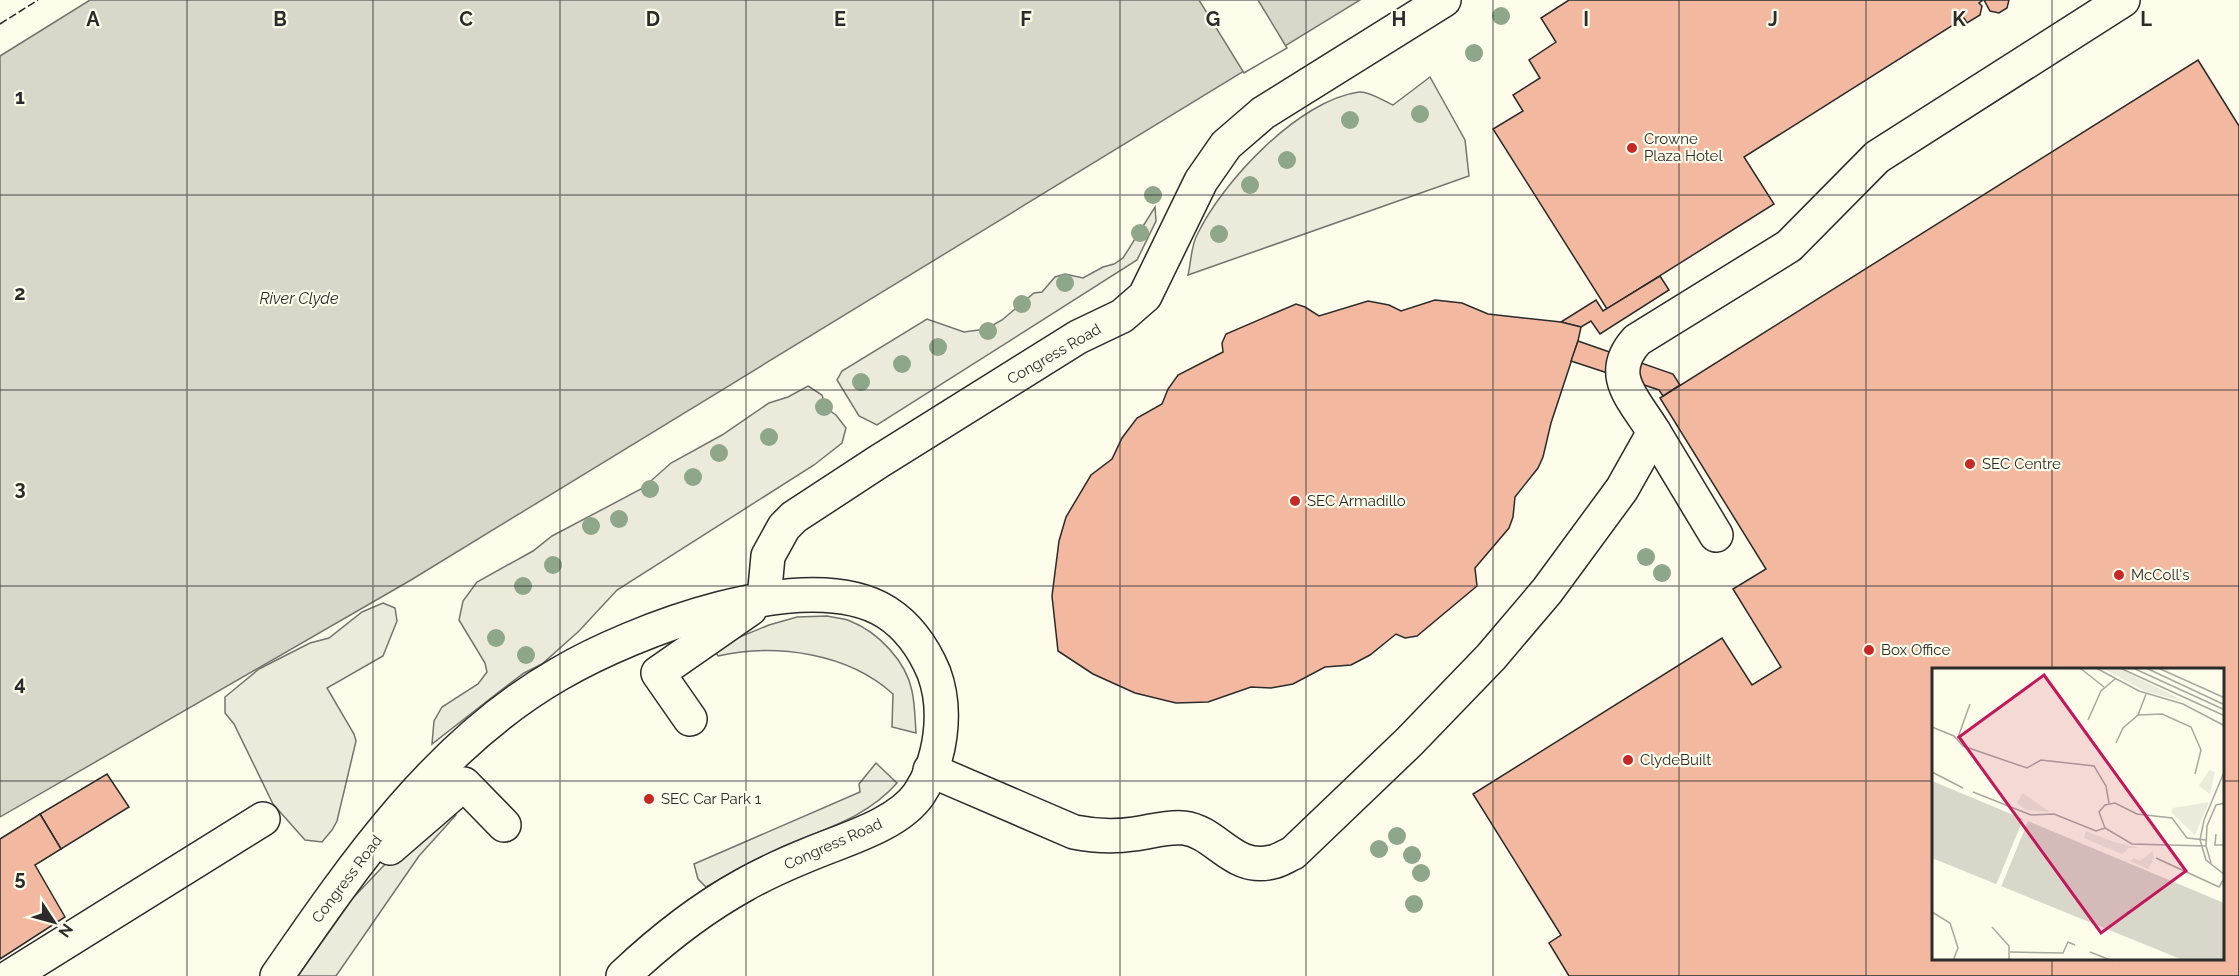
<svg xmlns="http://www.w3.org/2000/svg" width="2239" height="976" viewBox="0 0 2239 976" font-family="Raleway,sans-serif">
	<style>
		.green { fill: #ecebdb; stroke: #74746e; stroke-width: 1.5 }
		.water { fill: #d8d7c9; stroke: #74746e; stroke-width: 1.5 }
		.pier { fill: #fdfbea; stroke: #74746e; stroke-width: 1.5 }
		.building { fill: #f2b8a0; stroke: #2b2b2b; stroke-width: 1.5; fill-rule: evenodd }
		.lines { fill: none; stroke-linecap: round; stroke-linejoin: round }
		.minor-casing { stroke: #2b2b2b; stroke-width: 36 }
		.minor { stroke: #fdfbea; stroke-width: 33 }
		.fence { stroke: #2b2b2b; stroke-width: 1.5; stroke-dasharray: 8 3; stroke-linecap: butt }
		.tree { fill: #8ea78a }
		.grid { fill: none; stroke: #2b2b2b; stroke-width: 1.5; stroke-opacity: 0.55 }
		.poi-dot { fill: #c62828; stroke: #fdfbea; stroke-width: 2 }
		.labels { text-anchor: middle; stroke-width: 4.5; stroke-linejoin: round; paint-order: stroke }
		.poi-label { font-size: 15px; fill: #2b2b2b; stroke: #fdfbea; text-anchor: start }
		.street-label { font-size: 15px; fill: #2b2b2b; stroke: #fdfbea }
		.water-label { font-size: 16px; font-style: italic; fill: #2b2b2b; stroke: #fdfbea }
		.inset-road { fill: none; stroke: #a9a89e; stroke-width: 1.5 }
		.view { fill: #c2185b; fill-opacity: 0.15; stroke: #c2185b; stroke-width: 3 }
		.inset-edge { fill: none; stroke: #2b2b2b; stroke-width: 3 }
		.grid-label { font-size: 20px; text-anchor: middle; font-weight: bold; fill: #2b2b2b; stroke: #fdfbea; stroke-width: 4.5; stroke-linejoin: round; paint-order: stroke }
	</style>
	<rect width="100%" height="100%" fill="#fdfbea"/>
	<!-- green -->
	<g class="green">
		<path d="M1430 77 1465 140 1469 176 1188 275C1191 263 1191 246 1197 235 1222 182 1299 100 1359 92 1369 91 1384 101 1393 105Z"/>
		<path d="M1155 207 1156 221 1137 260 877 425 859 416 837 380 842 371 927 319 964 332 986 329 1002 320 1034 293 1042 292 1055 277 1065 274 1083 278 1103 267 1114 264 1123 258Z"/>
		<path d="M808 386 822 395 826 408 836 415 846 428 842 443 814 465 617 590 579 631 542 664 524 673 500 691 432 744 434 721 442 707 478 684 487 672 485 663 459 620 463 601 477 582 533 551 552 536 643 488 671 463 722 435 769 403 788 397Z"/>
		<path d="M383 603 395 608 397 621 383 656 327 688 354 734 356 741 337 821 332 830 322 842 305 840 273 804 234 724 225 713V697L259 669 310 643 329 638 362 612Z"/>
		<path d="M827 616C834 618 843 618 850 621 878 632 906 661 912 691 915 705 915 719 916 733L892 727 893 694C848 653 776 643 718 656L713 648 769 625 797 617Z"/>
		<path d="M876 763 897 783C866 818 826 828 784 846 757 858 731 873 706 887L698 879 694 864 860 792 859 784Z"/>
		<path d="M451 807 456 815 419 856 336 976H298L353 898 391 858Z"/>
	</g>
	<!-- water -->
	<path class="water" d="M90 0H1360L411 580 0 817V56Z"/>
	<!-- pier -->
	<path class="pier" d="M1199 0H1258L1287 48 1244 73Z"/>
	<!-- building -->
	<g class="building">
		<path d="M1569 0H1983L1979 3 1982 6 1980 15 1967 23 1964 18 1744 157 1774 204 1607 309 1493 129 1523 111 1513 95 1540 78 1529 60 1556 42 1541 18Z"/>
		<path d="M1984 0H2009L2007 8 1999 13 1990 11Z"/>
		<path d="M2198 60 2239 126V976H1569L1549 943 1561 935 1473 794 1722 638 1752 685 1781 667 1733 589 1766 569 1660 398ZM1933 670H2222V960H1933Z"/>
		<path d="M1660 276 1669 290 1600 334 1591 321 1581 327 1561 322 1596 300 1603 311Z"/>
		<path d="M1435 300 1462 303 1488 314 1561 322 1581 327 1578 341 1551 423 1543 457 1538 468 1515 497 1513 517 1509 528 1475 568 1477 586 1417 636 1405 638 1396 634 1370 655 1351 665 1325 667 1293 684 1271 688 1251 687 1208 702 1176 703 1135 693 1093 674 1058 651 1052 596 1059 541 1066 517 1091 475 1112 459 1122 438 1137 418 1162 404 1168 389 1178 375 1223 352 1222 343 1226 334 1296 304 1305 307 1319 316 1368 301 1389 305 1401 311Z"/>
		<path d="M1578 341 1673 374 1680 385 1663 396 1659 390 1571 361Z"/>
		<path d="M107 774 129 807 61 849 40 814Z"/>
		<path d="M40 814 61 849 35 865 65 917 0 959V839Z"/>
	</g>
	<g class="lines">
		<defs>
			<g id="minor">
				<path d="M1654 432 1716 535"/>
				<path d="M764 599 768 556 784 527 794 517 878 462 1078 337 1122 316 1145 296 1201 181 1226 145 1263 113 1444 0"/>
				<path d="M690 719 658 673 750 609"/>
				<path d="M930 770 1074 832C1094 836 1113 837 1134 834 1150 832 1168 826 1184 828 1217 832 1233 872 1272 862 1279 861 1286 856 1293 853L1409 742 1491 657 1547 591 1622 489 1654 432C1634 399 1605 375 1637 340L1789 246 1877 157 2123 0"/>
				<path d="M390 848 464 784 504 825"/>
				<path d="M11 976 263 819"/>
				<path d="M277 976C355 863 437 744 559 674 632 631 807 563 886 612 908 626 924 649 934 673 948 711 941 761 919 794 898 825 843 840 810 854 788 863 765 873 744 885 699 910 660 941 623 976"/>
			</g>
		</defs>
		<!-- minor casing -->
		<use href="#minor" class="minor-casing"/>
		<!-- minor -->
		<use href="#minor" class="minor"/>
		<!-- fence -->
		<path class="fence" d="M0 24 38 0"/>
	</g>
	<!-- trees -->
	<g class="tree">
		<circle cx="1501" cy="16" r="9"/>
		<circle cx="1474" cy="53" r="9"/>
		<circle cx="1420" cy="114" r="9"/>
		<circle cx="1350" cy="120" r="9"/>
		<circle cx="1287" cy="160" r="9"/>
		<circle cx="1250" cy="185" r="9"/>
		<circle cx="1153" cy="195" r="9"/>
		<circle cx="1140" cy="233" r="9"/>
		<circle cx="1219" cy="234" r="9"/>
		<circle cx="1065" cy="283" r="9"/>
		<circle cx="1022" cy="304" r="9"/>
		<circle cx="988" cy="331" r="9"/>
		<circle cx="938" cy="347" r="9"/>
		<circle cx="902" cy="364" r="9"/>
		<circle cx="861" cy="382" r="9"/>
		<circle cx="824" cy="407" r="9"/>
		<circle cx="769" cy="437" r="9"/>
		<circle cx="719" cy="453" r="9"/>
		<circle cx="693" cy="477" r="9"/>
		<circle cx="650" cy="489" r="9"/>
		<circle cx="619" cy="519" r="9"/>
		<circle cx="591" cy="526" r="9"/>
		<circle cx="1646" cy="557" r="9"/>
		<circle cx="553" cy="565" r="9"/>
		<circle cx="1662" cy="573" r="9"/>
		<circle cx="523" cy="586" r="9"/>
		<circle cx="496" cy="638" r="9"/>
		<circle cx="526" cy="655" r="9"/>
		<circle cx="1397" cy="836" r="9"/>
		<circle cx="1379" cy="849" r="9"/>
		<circle cx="1412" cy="855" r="9"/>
		<circle cx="1421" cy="873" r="9"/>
		<circle cx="1414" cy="904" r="9"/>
	</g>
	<!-- grid -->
	<path class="grid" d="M187 0V976M373 0V976M560 0V976M746 0V976M933 0V976M1120 0V976M1306 0V976M1493 0V976M1679 0V976M1866 0V976M2052 0V670M0 195H2239M0 390H2239M0 586H2239M0 781H1933M2222 781H2239M2052 960V976"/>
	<!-- markers -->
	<g class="poi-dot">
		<circle cx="1632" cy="148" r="6"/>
		<circle cx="1970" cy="464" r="6"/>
		<circle cx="1295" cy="501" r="6"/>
		<circle cx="2119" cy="575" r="6"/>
		<circle cx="1869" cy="650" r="6"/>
		<circle cx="1628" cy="760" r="6"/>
		<circle cx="649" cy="799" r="6"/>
	</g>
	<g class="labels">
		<!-- poi labels -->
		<g class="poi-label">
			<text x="1644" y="144">Crowne<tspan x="1644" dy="17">Plaza Hotel</tspan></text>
			<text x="1982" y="469">SEC Centre</text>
			<text x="1307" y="506">SEC Armadillo</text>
			<text x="2131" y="580">McColl's</text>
			<text x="1881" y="655">Box Office</text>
			<text x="1640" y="765">ClydeBuilt</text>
			<text x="661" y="804">SEC Car Park 1</text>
		</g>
		<!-- street labels -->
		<g class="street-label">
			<text transform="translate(1054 354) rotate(-30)" y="5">Congress Road</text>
			<text transform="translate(833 844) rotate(-24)" y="5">Congress Road</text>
			<text transform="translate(347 879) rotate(-53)" y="5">Congress Road</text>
		</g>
		<!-- water labels -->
		<g class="water-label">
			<text x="299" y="304">River Clyde</text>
		</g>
	</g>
	<!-- overview -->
	<g transform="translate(1932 668)">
		<rect width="292" height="292" fill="#fdfbea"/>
		<path d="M170 0H186L292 53 250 33 213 23ZM277 102 283 104 278 126 267 118ZM91 125 118 144 94 142 85 135ZM277 134 263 167 239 144 241 140ZM154 163 182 174 207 180H197L190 186 152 170ZM221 183 222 190 216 201 198 193 202 190 208 193Z" fill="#ecebdb"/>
		<path d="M0 113 292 235V292H251L0 190Z" fill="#d8d7c9"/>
		<path d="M92 149 97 151 69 219 64 217Z" fill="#fdfbea"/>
		<path class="inset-road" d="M148 0 172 19M164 0 207 23 251 36 293 58M188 0 293 48M201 0 293 42M214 0 293 37M226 0 293 30M206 47 230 46 259 59 269 82 263 106M156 52 169 23 183 11M0 59 22 68 31 78 95 100 109 92 162 98 174 118 177 135M25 72 38 36M184 75 191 60 206 47 214 26M293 102 272 152 268 172 274 192 293 207M0 104 31 120M41 124 99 147 122 146 164 163 173 160M284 166 283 177H292M274 172 255 170 240 150 205 146 183 135 173 137 167 144 173 160 200 176 274 178M224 190 287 219 293 209M279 195 274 178 275 158 284 137 293 135M0 244 18 255 26 280 21 293M60 259 77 278V293M78 284 131 285 136 274 143 277M158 284 181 293"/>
		<path class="view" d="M112 7 254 203 169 265 27 69Z"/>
		<rect width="292" height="292" class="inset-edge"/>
	</g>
	<g class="grid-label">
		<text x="93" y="26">A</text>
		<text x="280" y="26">B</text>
		<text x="466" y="26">C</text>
		<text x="653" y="26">D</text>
		<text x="840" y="26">E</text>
		<text x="1026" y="26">F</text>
		<text x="1213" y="26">G</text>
		<text x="1399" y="26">H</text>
		<text x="1586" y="26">I</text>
		<text x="1773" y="26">J</text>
		<text x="1959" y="26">K</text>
		<text x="2146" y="26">L</text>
		<text x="20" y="104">1</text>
		<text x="20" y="300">2</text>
		<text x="20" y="495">3</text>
		<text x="20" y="690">4</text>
		<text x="20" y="885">5</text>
	</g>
	<!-- north arrow -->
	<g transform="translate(54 922) rotate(126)" stroke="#fdfbea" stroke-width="4.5" paint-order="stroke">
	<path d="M0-4.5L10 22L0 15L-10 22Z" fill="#2b2b2b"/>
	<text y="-9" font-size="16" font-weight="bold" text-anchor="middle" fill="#2b2b2b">N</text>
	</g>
</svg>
